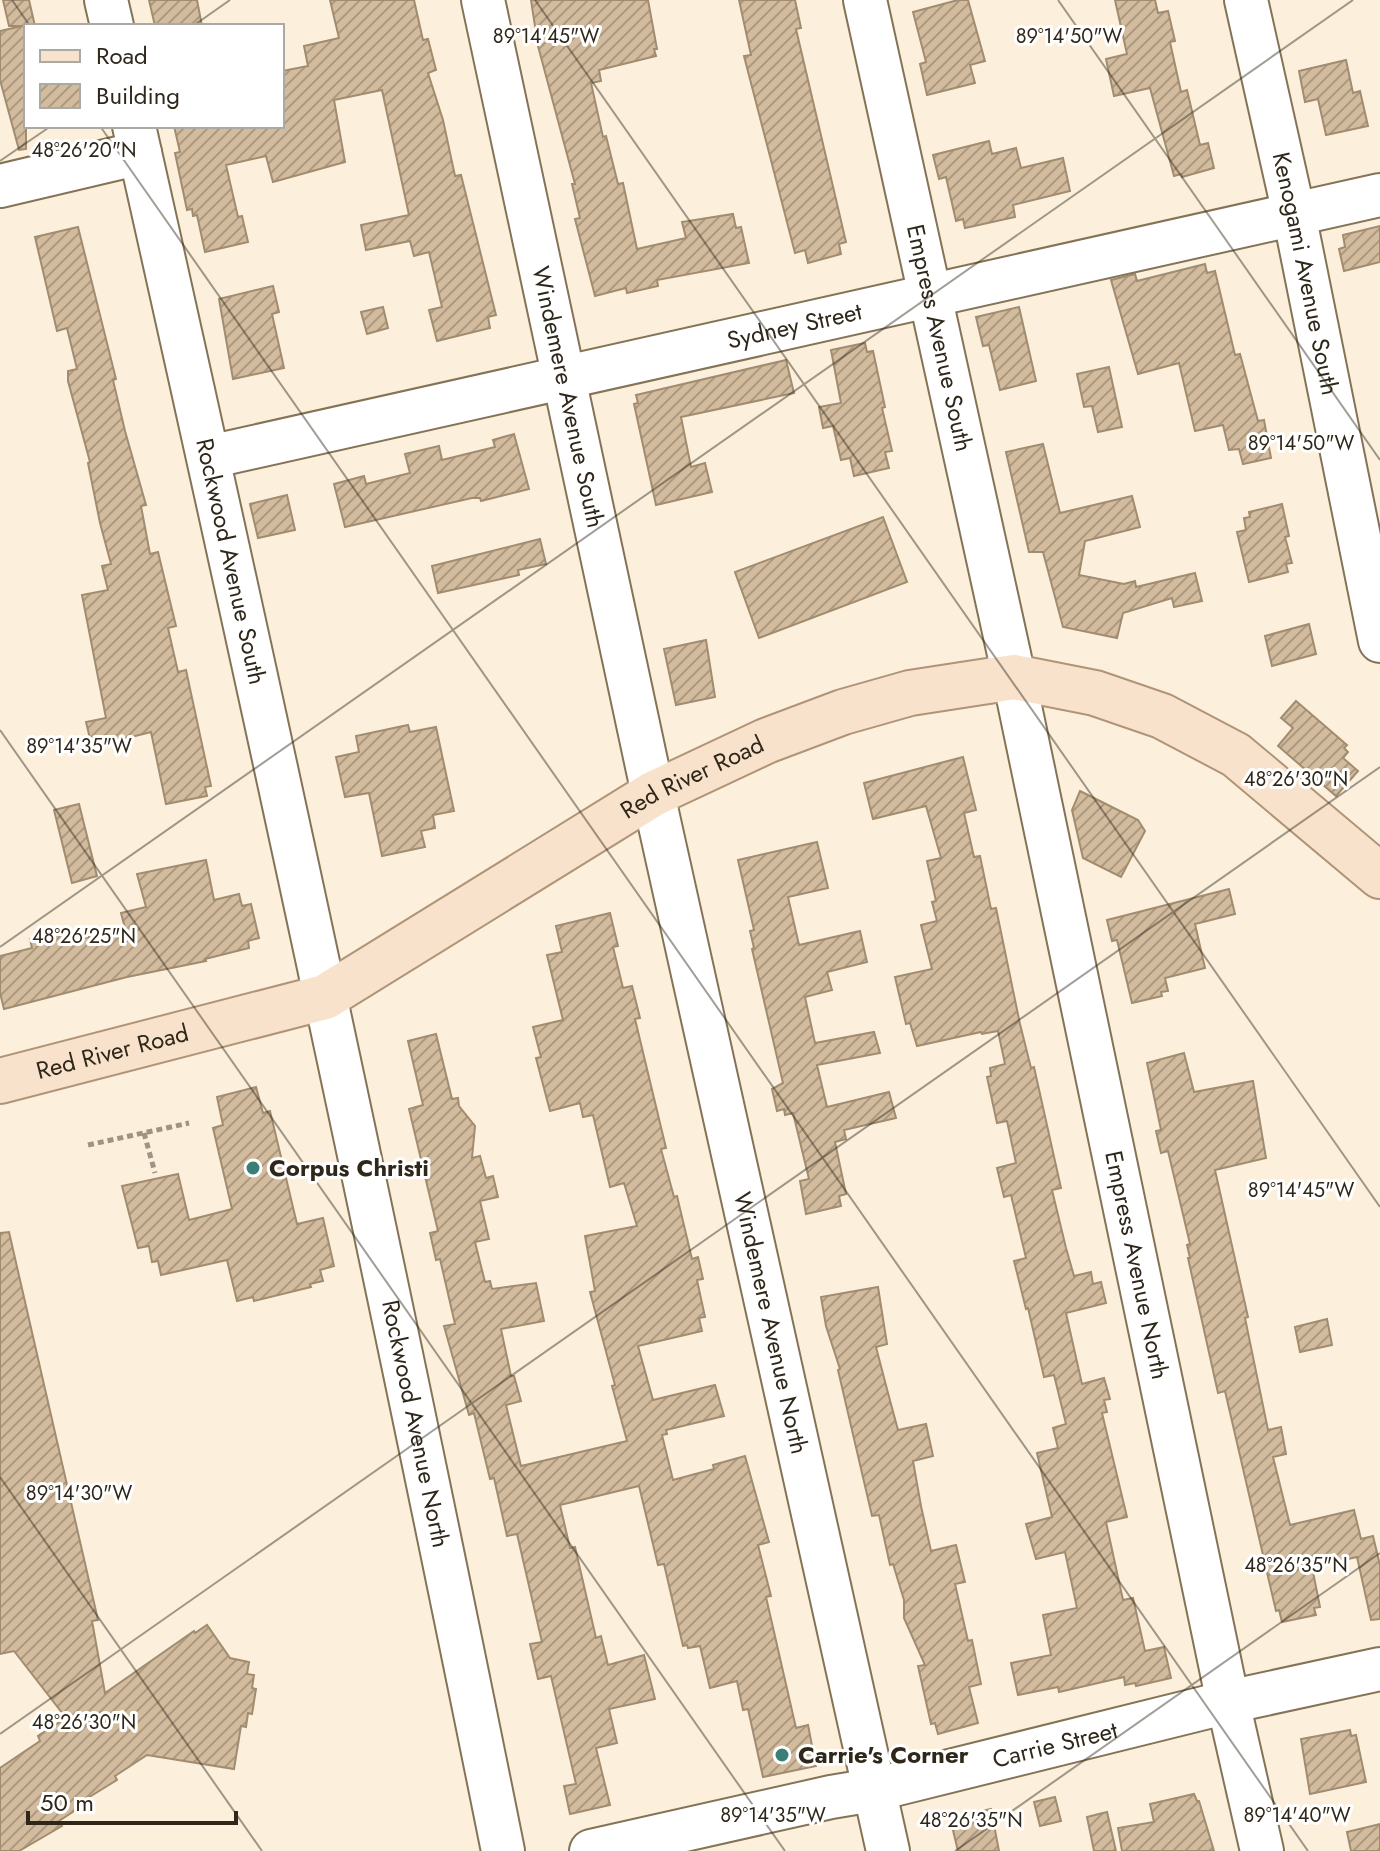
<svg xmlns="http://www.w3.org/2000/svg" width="1380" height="1851" viewBox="0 0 1380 1851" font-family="Jost,sans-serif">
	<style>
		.building { fill: url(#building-hatch); stroke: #a18c6f; stroke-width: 2 }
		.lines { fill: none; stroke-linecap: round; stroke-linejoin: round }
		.minor-casing { stroke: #847356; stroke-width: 46 }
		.major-casing { stroke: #af9477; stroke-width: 48 }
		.path { stroke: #9e9484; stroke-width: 5; stroke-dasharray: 6 4; stroke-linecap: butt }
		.minor { stroke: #fff; stroke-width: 42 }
		.major { stroke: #f9e2cb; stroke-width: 44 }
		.ticks { fill: none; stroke: #2e271a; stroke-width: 2; stroke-opacity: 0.45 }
		.poi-dot { fill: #397f78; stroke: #fff; stroke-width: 3 }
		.labels { text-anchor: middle; stroke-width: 6; stroke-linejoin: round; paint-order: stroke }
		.street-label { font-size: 24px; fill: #2e271a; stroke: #fff }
		.poi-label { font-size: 24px; font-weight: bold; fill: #2e271a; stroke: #fff; text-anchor: start }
		.ticks-label { font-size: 20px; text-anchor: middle; fill: #2e271a; stroke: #fff; stroke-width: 6; stroke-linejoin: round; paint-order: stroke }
	</style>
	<defs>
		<pattern id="building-hatch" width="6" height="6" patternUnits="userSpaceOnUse" patternTransform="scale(2)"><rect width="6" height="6" fill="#d3bc9e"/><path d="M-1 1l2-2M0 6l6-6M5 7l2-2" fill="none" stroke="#ac9980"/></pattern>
	</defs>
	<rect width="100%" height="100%" fill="#fcf0dc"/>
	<!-- building -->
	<g class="building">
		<path d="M3 0H29L35 26H26V149L19 150 0 80V31L22 26H9Z"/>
		<path d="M149 0H197L202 26H155Z"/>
		<path d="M330 0H414L423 40 428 39 436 70 428 73 443 120 455 176 461 175 496 315 488 317 490 328 437 341 429 310 442 307 429 252 414 256 410 241 366 250 361 225 409 215 382 90 334 100 345 162 273 182 266 156 226 165 238 217 242 216 248 242 205 252 197 215 193 216 192 209 187 210 175 153 180 152 174 126H282V71L308 66 304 46 339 38Z"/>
		<path d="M531 0H648L657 49H654L656 56 599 70 601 81 591 83 603 137 606 136 618 184 623 183 637 249 686 238 682 222 733 214 736 228 741 227 749 263 657 280 658 286 627 293 626 288 595 296 575 219 580 218 572 184H575L538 46Z"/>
		<path d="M739 0H795L801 28 796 29 846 242 839 244 841 254 808 263 805 250 795 253 744 56 751 55Z"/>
		<path d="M958 0H968L985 61 970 65 975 83 927 95 920 64 926 62 913 12Z"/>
		<path d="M1115 0H1155L1158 13 1168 11 1175 41 1170 42 1181 92 1187 90 1200 145 1208 143 1214 168 1182 177 1181 174 1174 176 1150 88 1114 96 1106 59 1127 54Z"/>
		<path d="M1346 60 1353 93 1360 91 1368 126 1326 135 1318 99 1305 102 1299 71Z"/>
		<path d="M989 141 992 154 1016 148 1021 168 1063 158 1070 191 1013 205 1015 217 965 228 963 219 956 221 946 177 939 179 933 155Z"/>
		<path d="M1380 226V262L1344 271 1339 249 1345 247 1343 235Z"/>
		<path d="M78 227 116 379 113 380 125 431 146 505 141 506 150 554 158 552 176 626 168 628 178 672 186 670 211 786 205 787 207 796 166 804 151 732 92 747 86 722 106 718 82 595 108 590 102 566 111 564 100 523 88 463 90 462 68 381V371L77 369 67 328 57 331 35 237Z"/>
		<path d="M1205 264 1207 273 1215 271 1235 355 1240 354 1258 421 1264 420 1271 458 1243 464 1239 449 1229 450 1223 425 1195 431 1179 363 1138 374 1111 280 1135 274 1137 281Z"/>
		<path d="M273 286 279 312 272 314 284 368 233 379 219 299Z"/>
		<path d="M383 307 388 328 367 334 361 312Z"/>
		<path d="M1019 307 1036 381 1000 390 989 345 983 346 976 317Z"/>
		<path d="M865 343 867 352 873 351 885 407 882 408 892 451 885 452 889 468 854 476 850 458 841 460 833 426 823 428 819 407 841 403 831 350Z"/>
		<path d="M786 360 794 393 681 417 691 467 705 463 712 492 656 505 634 404 638 403 636 395Z"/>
		<path d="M1109 367 1122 427 1098 432 1092 406 1084 407 1077 374Z"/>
		<path d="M514 434 529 489 481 501 480 498H472L345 527 334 484 364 476 366 484 410 473 405 454 439 446 442 460 495 447 493 440Z"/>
		<path d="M1043 444 1060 513 1132 496 1140 527 1085 541 1079 575 1124 584 1135 581 1136 587 1195 573 1202 601 1174 607 1172 598 1123 613 1117 638 1063 627 1043 552H1029L1006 452Z"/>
		<path d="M287 495 295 530 258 538 250 504Z"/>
		<path d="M1282 504 1289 536 1285 537 1292 563 1286 564 1288 572 1249 582 1237 532 1246 530 1244 518 1250 517 1249 512Z"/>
		<path d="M883 517 907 582 759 638 735 572Z"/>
		<path d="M540 539 546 564 518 570 519 575 438 593 432 566Z"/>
		<path d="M1309 624 1316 654 1272 666 1265 636Z"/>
		<path d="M706 640 715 697 676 705 664 649Z"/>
		<path d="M1296 701 1347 745 1344 748 1348 752 1343 758 1358 771 1336 796 1278 746 1293 728 1281 718Z"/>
		<path d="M408 725 410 732 436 727 454 811 433 815 435 828 421 831 425 847 382 856 369 793 345 797 336 757 359 752 356 736Z"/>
		<path d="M963 757 976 810 964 813 974 857 980 856 991 909 996 908 1020 1024 1031 1068 1034 1067 1061 1188 1052 1190 1066 1248 1074 1276 1091 1272 1093 1284 1101 1282 1106 1303 1066 1313 1082 1384 1104 1378 1110 1399 1104 1400 1107 1412 1102 1413 1127 1517 1106 1522 1123 1600 1133 1598 1145 1651 1164 1647 1171 1678 1136 1686 1135 1683 1125 1685 1124 1677 1059 1692 1058 1687 1018 1695 1011 1663 1051 1655 1043 1615 1077 1608 1065 1552 1036 1559 1026 1524 1052 1517 1037 1453 1058 1448 1053 1428 1066 1424 1054 1375 1044 1377 1028 1308 1026 1309 1014 1261 1026 1258 1011 1195 1004 1197 997 1168 1016 1163 1007 1121 997 1123 987 1077 991 1076 990 1068 1005 1064 998 1031 982 1034 981 1032 917 1046 910 1023 906 1024 895 977 932 969 921 925 937 921 932 902 936 901 927 861 941 858 926 806 873 819 864 783Z"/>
		<path d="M1080 791 1138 820 1145 831 1121 877 1083 858 1072 810Z"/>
		<path d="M79 804 97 876 72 883 54 810Z"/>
		<path d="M817 842 828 888 788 897 799 945 860 931 867 962 827 972 832 990 805 997 815 1043 874 1032 880 1053 817 1065 827 1107 889 1092 896 1118 844 1130 846 1139 835 1142 846 1194 839 1196 841 1206 806 1214 800 1181 809 1179 793 1113 785 1115 784 1109 777 1111 772 1089 783 1083 752 949 754 948 750 931 754 930 738 860Z"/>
		<path d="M206 860 214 900 239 894 242 906 251 904 259 938 248 941 249 948 205 959 206 961 127 977 4 1009 0 993V956L32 948 30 939 69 930 72 941 125 928 121 913 146 907 137 874Z"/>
		<path d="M1229 889 1235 914 1195 924 1205 968 1165 978 1168 991 1161 992 1162 996 1132 1003 1117 940 1112 941 1107 920Z"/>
		<path d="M610 913 618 946 613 947 623 988 632 986 640 1018 635 1019 666 1148 661 1149 674 1197 677 1196 692 1259 698 1257 703 1279 697 1280 705 1317 699 1318 702 1331 638 1346 653 1400 715 1385 724 1416 666 1430 667 1434 662 1435 673 1480 714 1469 713 1465 745 1456 769 1542 758 1545 771 1596 766 1597 796 1728 808 1725 816 1766 763 1777 748 1709 743 1710 737 1681 710 1688 700 1646 688 1648 687 1645 683 1646 664 1564 658 1565 639 1486 560 1505 570 1548 575 1547 596 1638 601 1636 608 1665 644 1655 655 1699 609 1709 617 1743 596 1748 610 1805 570 1814 564 1786 576 1784 551 1676 538 1679 530 1644 542 1642 517 1534 507 1536 494 1478 490 1479 474 1413 469 1415 444 1326 455 1324 440 1259 436 1260 430 1233 438 1231 409 1109 423 1105 408 1041 436 1034 452 1099 458 1098 459 1106 475 1126 472 1158 480 1156 486 1178 493 1176 498 1197 480 1201 489 1239 475 1242 485 1282 490 1281 492 1289 536 1283 544 1321 501 1329 511 1376H514L521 1401 506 1405 521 1466 627 1441 612 1386 615 1385 590 1292 595 1291 585 1236 637 1226 624 1183 610 1187 593 1115 583 1117 580 1103 550 1111 536 1058 541 1057 533 1027 563 1020 547 955 562 952 556 926Z"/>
		<path d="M1184 1053 1194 1092 1253 1081 1266 1158 1215 1170 1248 1317 1245 1318 1268 1430 1281 1427 1286 1454 1273 1457 1290 1525 1354 1510 1361 1539 1373 1536 1380 1565V1619L1371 1620 1357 1557 1312 1567 1320 1607 1314 1608 1316 1615 1282 1622 1279 1610 1276 1611 1225 1391 1218 1393 1188 1258H1190L1187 1245 1190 1244 1168 1151 1161 1153 1156 1131 1161 1130 1147 1063Z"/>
		<path d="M256 1087 263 1113 270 1111 297 1224 323 1218 334 1266 320 1270 323 1281 310 1284 311 1287 254 1301 253 1297 237 1301 227 1260 161 1275 158 1261 152 1262 149 1246 138 1248 122 1186 178 1174 189 1220 232 1209 213 1128 223 1125 217 1097Z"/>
		<path d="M9 1232 98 1620 92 1621 105 1693 194 1631 195 1633 207 1625 230 1658 249 1662 247 1674 254 1675 252 1688 256 1689 252 1714 248 1713 246 1727 241 1726 234 1769 147 1755 115 1776 117 1780 83 1801 85 1804 59 1821 62 1826 19 1851H0V1768L40 1741 38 1736 66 1718 14 1651 0 1654V1233Z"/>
		<path d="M878 1287 887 1344 876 1347 888 1393 898 1430 926 1424 933 1456 913 1461 921 1506 931 1551 956 1545 965 1582 955 1584 968 1641 972 1640 981 1684 969 1687 978 1723 938 1734 935 1723 931 1724 918 1666 925 1665 904 1618V1600L893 1564 890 1565 879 1515 872 1516 838 1370 840 1369 826 1326 821 1297Z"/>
		<path d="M1327 1319 1332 1345 1300 1352 1295 1327Z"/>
		<path d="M1350 1730 1351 1736 1356 1735 1366 1782 1310 1794 1301 1739Z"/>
		<path d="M1194 1794 1197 1801H1199L1214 1851H1122L1118 1828 1154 1822 1150 1804Z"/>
		<path d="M1055 1797 1061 1821 1040 1826 1034 1802Z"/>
		<path d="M991 1809 999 1851H958L950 1818Z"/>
		<path d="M1107 1812 1116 1851H1094L1087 1817Z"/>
		<path d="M1380 1824V1851H1351L1347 1832Z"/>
	</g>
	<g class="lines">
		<defs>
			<g id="minor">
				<path d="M106 0 112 26"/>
				<path id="s1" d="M483 0 653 794 888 1851"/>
				<path id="s2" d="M865 0 1009 654 1228 1702 1262 1851"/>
				<path id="s3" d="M1246 0 1294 214 1380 641"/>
				<path id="s4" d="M134 126C263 700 387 1274 503 1851"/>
				<path d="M0 186 140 153"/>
				<path id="s5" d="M209 457 1380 195"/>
				<path id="s6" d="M591 1851 831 1797 873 1790 1228 1702 1380 1669"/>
			</g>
			<g id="major">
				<path id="s7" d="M0 1081 325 997 653 794 766 741 843 712 910 693 1014 677 1095 693 1162 716 1236 755 1380 876"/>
			</g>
		</defs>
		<!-- minor casing -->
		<use href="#minor" class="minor-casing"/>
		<!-- major casing -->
		<use href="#major" class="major-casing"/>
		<!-- path -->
		<g class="path">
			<path d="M144 1133 155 1173"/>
			<path d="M88 1145 189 1123"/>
		</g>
		<!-- minor -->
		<use href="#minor" class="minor"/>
		<!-- major -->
		<use href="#major" class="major"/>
	</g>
	<!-- ticks -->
	<path class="ticks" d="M12 0 30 26M535 0 1380 1207M1058 0 1380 460M193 26 230 0M100 126 1308 1851M0 161 51 126M0 730 785 1851M0 947 1353 0M0 1477 262 1851M0 1734 1380 767M955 1851 1380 1553"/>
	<!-- markers -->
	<g class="poi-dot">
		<circle cx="253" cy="1168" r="8"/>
		<circle cx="782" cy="1755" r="8"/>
	</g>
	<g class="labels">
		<!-- street labels -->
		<g class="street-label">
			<text dy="8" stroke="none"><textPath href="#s3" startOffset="280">Kenogami Avenue South</textPath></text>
			<text dy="8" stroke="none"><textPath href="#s5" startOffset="600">Sydney Street</textPath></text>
			<text dy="8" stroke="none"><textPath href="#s2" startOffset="346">Empress Avenue South</textPath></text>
			<text dy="8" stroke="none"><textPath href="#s1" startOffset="406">Windemere Avenue South</textPath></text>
			<text dy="8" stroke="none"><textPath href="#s4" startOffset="446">Rockwood Avenue South</textPath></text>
			<text dy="8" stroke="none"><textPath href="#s7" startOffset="764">Red River Road</textPath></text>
			<text dy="8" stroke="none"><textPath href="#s7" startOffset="116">Red River Road</textPath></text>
			<text dy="8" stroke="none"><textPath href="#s2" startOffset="1294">Empress Avenue North</textPath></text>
			<text dy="8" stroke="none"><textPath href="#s1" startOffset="1354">Windemere Avenue North</textPath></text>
			<text dy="8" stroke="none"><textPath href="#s4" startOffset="1328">Rockwood Avenue North</textPath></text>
			<text dy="8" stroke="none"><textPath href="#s6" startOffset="476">Carrie Street</textPath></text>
		</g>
		<!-- poi labels -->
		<g class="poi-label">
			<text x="269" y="1176">Corpus Christi</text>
			<text x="798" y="1763">Carrie's Corner</text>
		</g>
	</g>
	<g class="ticks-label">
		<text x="546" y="43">89°14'45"W</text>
		<text x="1069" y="43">89°14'50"W</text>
		<text x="84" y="157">48°26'20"N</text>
		<text x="1301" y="450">89°14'50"W</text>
		<text x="79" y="753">89°14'35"W</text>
		<text x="1296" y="786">48°26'30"N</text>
		<text x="84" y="943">48°26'25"N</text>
		<text x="1301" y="1197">89°14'45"W</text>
		<text x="79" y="1500">89°14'30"W</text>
		<text x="1296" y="1572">48°26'35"N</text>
		<text x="84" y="1729">48°26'30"N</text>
		<text x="773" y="1822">89°14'35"W</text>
		<text x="1297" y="1822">89°14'40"W</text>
		<text x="971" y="1827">48°26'35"N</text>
	</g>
	<!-- legend -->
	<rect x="24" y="24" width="260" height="104" fill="#ffffff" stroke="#aba9a3" stroke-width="2"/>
	<rect x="40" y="50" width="40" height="12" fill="#f9e2cb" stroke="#aba9a3" stroke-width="2"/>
	<text x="96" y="64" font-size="24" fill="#2e271a">Road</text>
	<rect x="40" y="84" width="40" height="24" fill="url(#building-hatch)" stroke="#aba9a3" stroke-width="2"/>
	<text x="96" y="104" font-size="24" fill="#2e271a">Building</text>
	<!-- scale -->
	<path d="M28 1811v12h208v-12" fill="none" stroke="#2e271a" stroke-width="4"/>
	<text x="40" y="1811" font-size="24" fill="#2e271a" stroke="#ffffff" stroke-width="6" paint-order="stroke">50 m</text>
</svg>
